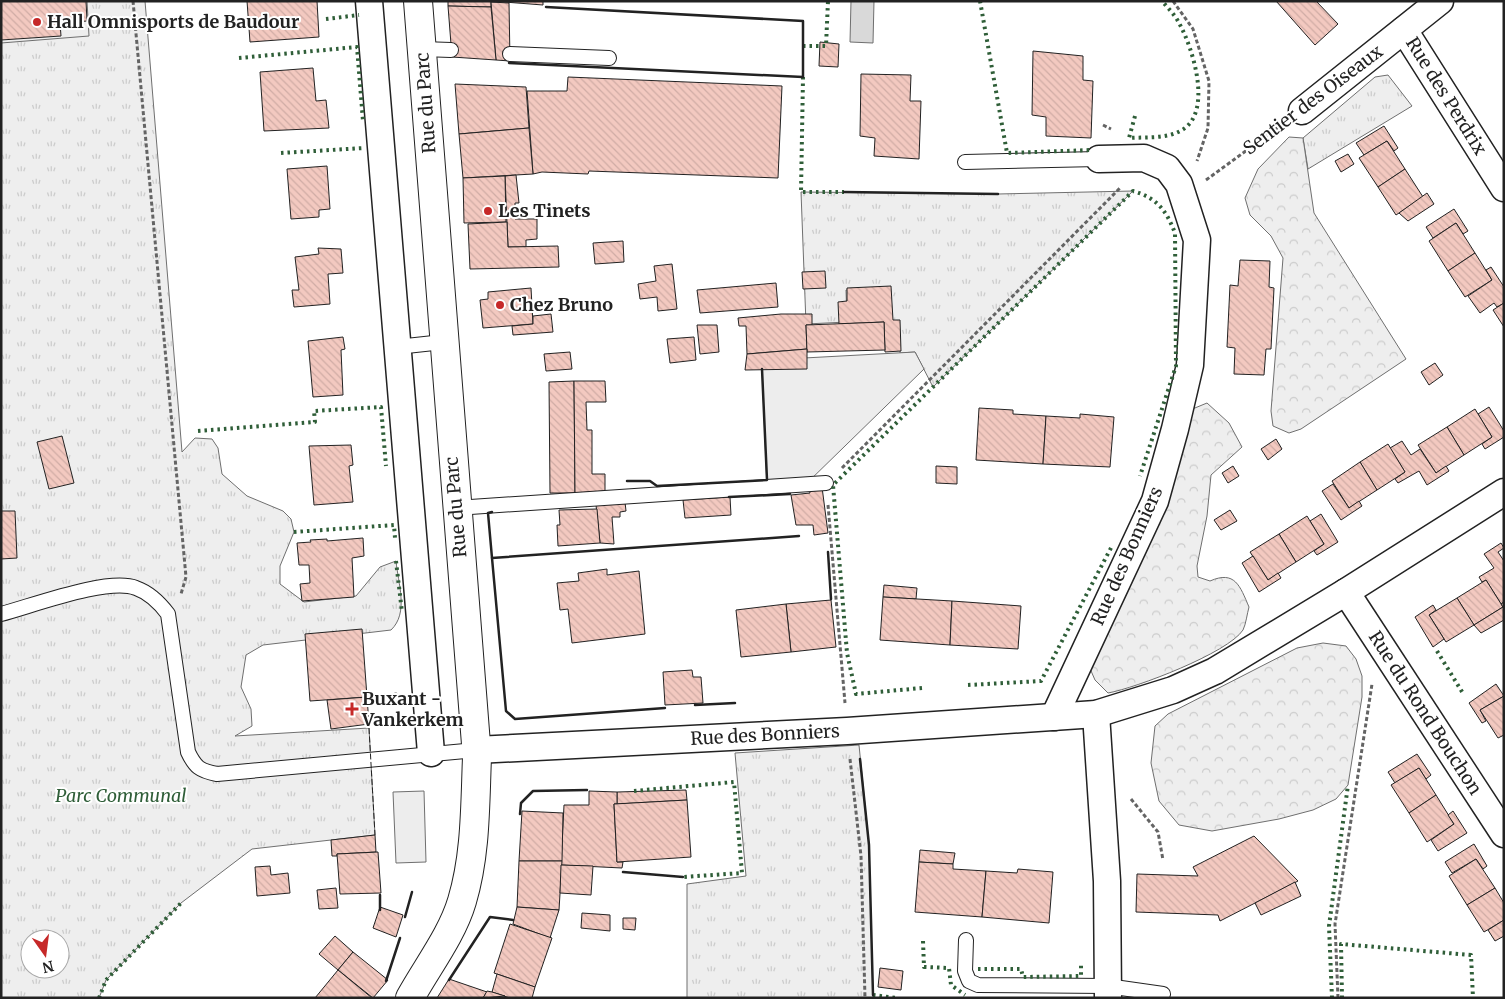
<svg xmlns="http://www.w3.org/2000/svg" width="1505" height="999" viewBox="0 0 1505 999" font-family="Merriweather,serif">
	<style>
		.grass { fill: url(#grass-tufts); stroke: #6f6f6f; fill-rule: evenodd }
		.forest { fill: url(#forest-crowns); stroke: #6f6f6f }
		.garden { fill: #eee; stroke: #6f6f6f }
		.parking { fill: #ededed; stroke: #6f6f6f }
		.water { fill: #d9d9d9; stroke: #6f6f6f }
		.building { fill: url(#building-back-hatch); stroke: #222 }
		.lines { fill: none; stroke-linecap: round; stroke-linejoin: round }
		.service-casing { stroke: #222; stroke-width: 16 }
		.minor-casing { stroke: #222; stroke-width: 29 }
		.tertiary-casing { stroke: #222; stroke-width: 30 }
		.path { stroke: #646464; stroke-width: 3; stroke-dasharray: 4 2.5; stroke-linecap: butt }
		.service { stroke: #fff; stroke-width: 14 }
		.minor { stroke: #fff; stroke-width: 26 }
		.tertiary { stroke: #fff; stroke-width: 28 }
		.hedge { stroke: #2f5e38; stroke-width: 4; stroke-dasharray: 2.5 4; stroke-linecap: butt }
		.fence { stroke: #222; stroke-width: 1; stroke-dasharray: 6 2.5; stroke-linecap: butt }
		.wall { stroke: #222; stroke-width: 2.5 }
		.poi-dot { fill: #c62828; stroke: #fff; stroke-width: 2 }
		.labels { text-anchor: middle; stroke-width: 4; stroke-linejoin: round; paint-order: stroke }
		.poi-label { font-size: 18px; font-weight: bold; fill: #222; stroke: #fff; text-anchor: start }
		.street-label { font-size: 18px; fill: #222; stroke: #fff }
		.park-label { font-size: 18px; font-style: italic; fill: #2f5e38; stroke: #fff }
	</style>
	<defs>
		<pattern id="grass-tufts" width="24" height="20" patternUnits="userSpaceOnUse" patternTransform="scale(1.25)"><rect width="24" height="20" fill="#eee"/><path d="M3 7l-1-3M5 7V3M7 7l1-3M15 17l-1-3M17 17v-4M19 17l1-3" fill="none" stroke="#ccc"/></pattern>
		<pattern id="forest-crowns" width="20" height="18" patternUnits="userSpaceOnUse" patternTransform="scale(1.25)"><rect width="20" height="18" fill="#eee"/><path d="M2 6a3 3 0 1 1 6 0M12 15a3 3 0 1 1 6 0" fill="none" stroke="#ccc"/></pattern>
		<pattern id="building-back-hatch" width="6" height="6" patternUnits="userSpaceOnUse" patternTransform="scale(1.25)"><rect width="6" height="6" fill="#f3c9c0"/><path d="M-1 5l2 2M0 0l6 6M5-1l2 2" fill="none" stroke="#d0aca5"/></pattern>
	</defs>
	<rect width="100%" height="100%" fill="#fff"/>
	<!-- grass -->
	<g class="grass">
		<path d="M1 1H145L182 452 195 438 212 439 218 448 222 474 247 496 283 511 291 519 294 532 280 566V584L304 602 356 596 380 567 396 561C398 583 409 613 391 630L263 645 246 655 241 687 251 709 252 726 235 736 369 728 375 835 252 849 181 903 106 980 99 998H1ZM30 939H60V969H30Z"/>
		<path d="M1388 75 1412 106 1308 169 1303 138 1375 77Z"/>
		<path d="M1133 191 933 387 915 352 900 353 899 321H892L890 288 846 290 847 322 806 324 801 192 998 194Z"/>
		<path d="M859 745 869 845 873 998H687V884L746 876 735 753Z"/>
	</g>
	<!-- forest -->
	<g class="forest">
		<path d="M1289 137 1303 138 1314 213 1406 359 1301 429 1289 433 1273 426 1271 411 1283 258 1271 236 1250 215 1245 198 1258 169Z"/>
		<path d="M1207 403 1229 423 1242 447 1211 475 1207 516 1197 566 1198 577 1210 581C1235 570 1240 586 1249 607 1247 614 1246 624 1243 630 1228 653 1136 688 1108 693L1095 680 1088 664 1190 410Z"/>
		<path d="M1323 643 1346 646 1356 659 1362 676V697L1348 785 1336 799 1313 810 1279 819 1212 831 1179 825 1159 801 1151 763 1155 726 1168 714 1297 648Z"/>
	</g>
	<!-- garden -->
	<path class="garden" d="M1 1H87L89 36 1 43Z"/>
	<!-- parking -->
	<g class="parking">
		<path d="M915 352 924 369 806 484 767 487 762 369 804 358Z"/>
		<path d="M424 791 426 862 396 863 393 792Z"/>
	</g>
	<!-- water -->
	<path class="water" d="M851 1H874L873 43 850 42Z"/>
	<!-- building -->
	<g class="building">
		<path d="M1 1H86L87 21 60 23 61 36 1 40Z"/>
		<path d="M247 1H317L319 37 250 42Z"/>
		<path d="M448 1H491V7L448 6Z"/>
		<path d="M491 1H543V5Z"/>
		<path d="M1276 1H1316L1338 24 1315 45Z"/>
		<path d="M491 2 509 3 510 61 496 60Z"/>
		<path d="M448 6 491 7 496 60 452 57Z"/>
		<path d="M820 42 839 44 838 67 819 66Z"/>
		<path d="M1033 51 1083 56V80L1093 81 1091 138 1046 136V117L1032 115Z"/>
		<path d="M313 68 316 101 326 100 329 128 264 131 260 72Z"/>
		<path d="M861 74 911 75 910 101H921L919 159 874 156 875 138 860 136Z"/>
		<path d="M568 77 782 86 778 178 589 171 588 174 542 172 533 174 527 91H567Z"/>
		<path d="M455 84 526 87 529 128 459 134Z"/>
		<path d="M1384 126 1398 148 1394 151 1387 141 1364 155 1356 143Z"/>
		<path d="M529 128 533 174 463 178 459 134Z"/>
		<path d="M1387 141 1405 169 1378 187 1359 158Z"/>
		<path d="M1348 154 1354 164 1341 172 1335 161Z"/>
		<path d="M327 166 330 209 319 210V217L291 219 287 169Z"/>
		<path d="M1405 169 1423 197 1396 215 1378 187Z"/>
		<path d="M516 175 519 203H515V219H537V239L526 240V247H508L505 176Z"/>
		<path d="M505 176 506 222 464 223 463 178Z"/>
		<path d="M1427 193 1434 204 1408 221 1399 213Z"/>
		<path d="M1454 209 1468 231 1463 234 1456 223 1433 238 1426 227Z"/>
		<path d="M507 222 508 247 558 246 559 267 470 269 468 224Z"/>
		<path d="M1456 223 1475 253 1448 271 1429 241Z"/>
		<path d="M623 241 624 262 595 264 593 243Z"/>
		<path d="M318 248 341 249 343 273 328 274 330 304 294 307 292 290H299L295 257 319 254Z"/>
		<path d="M1475 253 1492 280 1465 297 1448 271Z"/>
		<path d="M1240 260 1270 261 1269 287 1274 288 1271 349H1266L1264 375 1234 374 1235 348 1227 347 1230 285 1238 286Z"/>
		<path d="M672 264 677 309 658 311 657 297 640 299 638 284 656 281 654 266Z"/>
		<path d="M1491 267 1504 287V303L1497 307 1494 303 1480 313 1468 296 1492 280 1486 270Z"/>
		<path d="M825 271 826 288 803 289 802 272Z"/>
		<path d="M776 283 778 307 700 313 697 290Z"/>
		<path d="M891 286 893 320H900L901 351 885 352 884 322 839 324 838 302 847 301V288Z"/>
		<path d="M531 288 533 324 483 328 480 300 488 299V292Z"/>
		<path d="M1504 303V327L1493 310Z"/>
		<path d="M551 314 553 332 513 335 512 326 533 324V316Z"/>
		<path d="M781 314H812V325H806L807 349 747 354 746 326H739L738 318Z"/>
		<path d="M884 322 885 350 807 352 806 325Z"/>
		<path d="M697 325H717L719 352 700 354Z"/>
		<path d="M343 337 345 349 341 350 343 395 313 397 308 341Z"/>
		<path d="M694 337 696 360 670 363 667 339Z"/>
		<path d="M807 349V369L745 370 747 354Z"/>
		<path d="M570 352 572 369 546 371 544 354Z"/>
		<path d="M1435 363 1443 375 1429 385 1421 372Z"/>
		<path d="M574 381 575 493H550L549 382Z"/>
		<path d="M574 381H605L606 402H586L587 430H592V474H605V491L575 493Z"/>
		<path d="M1489 407 1504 431V437L1485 449 1482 444 1492 437 1478 414Z"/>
		<path d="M979 408 1013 410V414L1046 416 1043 464 976 460Z"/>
		<path d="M1475 409 1492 437 1464 455 1447 427Z"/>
		<path d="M1080 414 1114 417 1110 467 1043 464 1046 416 1080 418Z"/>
		<path d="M1447 427 1464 455 1436 473 1418 445Z"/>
		<path d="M62 436 74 483 49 489 37 442Z"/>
		<path d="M1276 439 1282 449 1268 460 1261 449Z"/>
		<path d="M1402 441 1411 455 1420 449 1436 473 1446 466 1449 471 1427 485 1419 471 1398 483 1395 479 1405 472 1390 448Z"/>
		<path d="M1388 444 1405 472 1377 490 1360 462Z"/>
		<path d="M351 445 353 465 349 466 353 502 314 505 309 446Z"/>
		<path d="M1360 462 1377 490 1349 508 1332 481Z"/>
		<path d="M936 466 957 467V484L936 483Z"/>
		<path d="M1233 466 1239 476 1228 483 1222 473Z"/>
		<path d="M1333 484 1349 508 1359 501 1362 506 1341 520 1322 491Z"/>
		<path d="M822 487 828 533 814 535 813 525H796L791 495 810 493 809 489Z"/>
		<path d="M730 497 731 515 685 518 683 500Z"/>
		<path d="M625 502 626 511 620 512V517H612L614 544 600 543 596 505Z"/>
		<path d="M597 509 600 543 558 546 557 525H560L559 510Z"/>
		<path d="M1230 510 1237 521 1221 530 1214 520Z"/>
		<path d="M1 511H15L17 558 1 559Z"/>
		<path d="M1321 514 1338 542 1317 555 1314 551 1324 544 1310 521Z"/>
		<path d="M1307 516 1324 544 1296 562 1279 534Z"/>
		<path d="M1279 534 1296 562 1268 580 1250 552Z"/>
		<path d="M363 538 364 556 352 558 354 597 302 601 300 584 310 583 309 565H299L297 543 311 542 310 540 327 539V541Z"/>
		<path d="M1501 543 1504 548 1498 552 1504 561V602L1501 604 1486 580 1482 582 1479 577 1494 568 1484 554Z"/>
		<path d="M1253 556 1268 580 1278 573 1281 578 1259 592 1242 563Z"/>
		<path d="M607 569V575L639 571 645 634 572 643 568 609 560 610 557 583 579 581 578 573Z"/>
		<path d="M1486 580 1503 607 1474 625 1457 598Z"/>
		<path d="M884 585 917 588 916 599 883 597Z"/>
		<path d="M883 597 952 601 950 645 880 640Z"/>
		<path d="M1457 598 1474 625 1446 642 1429 615Z"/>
		<path d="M831 600 836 647 791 652 786 604Z"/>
		<path d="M952 601 1021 606 1018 649 950 645Z"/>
		<path d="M1504 602V620L1481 633 1474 625 1503 607 1501 604Z"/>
		<path d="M786 604 791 652 741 657 736 610Z"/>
		<path d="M1433 605 1436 610 1429 615 1444 639 1433 647 1415 617Z"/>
		<path d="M362 629 367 697 310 701 305 634Z"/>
		<path d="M692 670 693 677H701L703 703 665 705 663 672Z"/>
		<path d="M1496 684 1504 696 1480 710 1486 721 1482 723 1469 703Z"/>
		<path d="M1504 696V735L1498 738 1480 710Z"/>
		<path d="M367 697 369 724 331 729 327 700Z"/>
		<path d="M1417 754 1431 775 1426 779 1419 768 1395 783 1388 772Z"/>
		<path d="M1419 768 1436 795 1409 813 1391 785Z"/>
		<path d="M686 790 687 800 617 804V792Z"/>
		<path d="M589 791 617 792V804H614L617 862H623L622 868 561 865 564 805H589Z"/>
		<path d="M1436 795 1454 824 1427 842 1409 813Z"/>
		<path d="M687 800 691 857 617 862 614 804Z"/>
		<path d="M522 811 563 813 562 861H519Z"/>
		<path d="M1453 811 1467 833 1438 851 1431 840 1454 824 1448 815Z"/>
		<path d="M375 835 376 852 337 854V856H332L331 840Z"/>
		<path d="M1254 836 1298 881 1220 921 1218 915 1136 912 1137 874 1198 876 1193 867Z"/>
		<path d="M1474 844 1487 866 1483 869 1476 859 1452 873 1445 862Z"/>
		<path d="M920 850 955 853 953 864 919 862Z"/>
		<path d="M378 852 381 893 340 894 337 854Z"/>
		<path d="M1476 859 1495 888 1467 905 1449 876Z"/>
		<path d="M519 861H562L559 910 517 907Z"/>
		<path d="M919 862 953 864V869L986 871 982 917 915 912Z"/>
		<path d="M561 865 593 866 591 895 560 893Z"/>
		<path d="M270 866 271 875 288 873 290 893 257 896 255 867Z"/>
		<path d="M1018 869 1053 872 1049 923 982 917 986 871 1017 873Z"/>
		<path d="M1295 882 1301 896 1261 915 1255 903Z"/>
		<path d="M336 888 338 908 319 909 317 890Z"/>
		<path d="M1495 888 1504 903V920L1484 932 1467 905Z"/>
		<path d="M380 907 403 915 396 937 373 928Z"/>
		<path d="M517 907 559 910 550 938 513 924Z"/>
		<path d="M582 913 610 915V931L581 928Z"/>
		<path d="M623 918H636L635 930 623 929Z"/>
		<path d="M1504 920V936L1495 941 1488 930Z"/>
		<path d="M510 924 552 938 535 987 494 973Z"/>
		<path d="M335 936 353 952 338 970 319 954Z"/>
		<path d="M353 952 388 980 373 998 338 970Z"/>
		<path d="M880 968 903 971 901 990 878 987Z"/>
		<path d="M338 970 372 998H315Z"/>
		<path d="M497 974 535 987 532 998H510L492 992Z"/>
		<path d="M449 979 487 992 483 998H437Z"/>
		<path d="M487 991 492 992 505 996 483 998Z"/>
	</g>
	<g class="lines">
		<defs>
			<g id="service">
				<path d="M422 49 451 50"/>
				<path d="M510 54 609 58"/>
				<path d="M965 162 1099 159"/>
				<path d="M397 347 443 342"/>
				<path d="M456 508 826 483"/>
				<path d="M1 614C32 606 108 577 136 588 150 593 159 602 168 614L188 752C195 767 200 771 217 774L476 750"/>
				<path d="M966 940 965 971 969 981 978 985 1107 986 1163 994"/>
			</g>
			<g id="minor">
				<path d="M369 1 431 753"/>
				<path d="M1404 30 1504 188"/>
				<path d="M1302 111 1440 1"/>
				<path d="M1346 592 1504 834"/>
				<path d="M1096 714 1107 881 1108 998"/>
				<path d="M1054 717 1155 501 1175 429 1190 365 1197 240 1179 184 1167 168 1144 158 1099 159"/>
				<path d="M476 750 847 731 1096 714 1173 690 1215 671 1346 592 1504 492"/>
			</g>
			<path id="tertiary" d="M410 998C427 967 452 935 462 901 476 854 475 805 477 757L418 1"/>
		</defs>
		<!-- service casing -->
		<use href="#service" class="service-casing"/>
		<!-- minor casing -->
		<use href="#minor" class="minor-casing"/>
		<!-- tertiary casing -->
		<use href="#tertiary" class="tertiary-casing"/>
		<!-- path -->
		<g class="path">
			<path d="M133 1 186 577 181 594"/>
			<path d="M1173 1 1193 29 1209 81 1208 128 1197 161"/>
			<path d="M1103 125 1111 129"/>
			<path d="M1206 180 1280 126"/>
			<path d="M842 468 1121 187"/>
			<path d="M828 505 845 703"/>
			<path d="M375 696 396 694 397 698"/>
			<path d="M850 759 861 856 865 998"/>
			<path d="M1131 799 1158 832 1163 860"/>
			<path d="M1338 998 1335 924 1372 684"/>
		</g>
		<!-- service -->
		<use href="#service" class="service"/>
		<!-- minor -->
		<use href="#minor" class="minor"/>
		<!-- tertiary -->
		<use href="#tertiary" class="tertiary"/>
		<!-- hedge -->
		<g class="hedge">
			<path d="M980 1 1007 153 1092 150"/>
			<path d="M326 19 359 15"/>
			<path d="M803 46H826L828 1"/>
			<path d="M239 58 357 47 363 121"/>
			<path d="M803 77 801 192H844"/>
			<path d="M1135 116 1129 138C1146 137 1167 139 1182 130 1213 112 1193 48 1179 23 1175 15 1168 8 1162 1"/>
			<path d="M281 153 364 148"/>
			<path d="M198 431 315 422 314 411 381 407 386 466"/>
			<path d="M294 532 394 525 395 538"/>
			<path d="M396 561 402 612"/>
			<path d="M1437 651 1464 695"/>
			<path d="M968 685 1041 681 1112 546"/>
			<path d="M922 688 856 694 847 653 833 485 1133 191C1157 198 1166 210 1175 233L1176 366 1140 476"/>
			<path d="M634 791 734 782 742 873 683 877"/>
			<path d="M923 941 924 967 949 968 951 985 965 995"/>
			<path d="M978 969H1021L1023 977 1081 976V964"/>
			<path d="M873 995 896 998"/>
			<path d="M99 998 106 980 181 903"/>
			<path d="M1332 998 1329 926 1348 785"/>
			<path d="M1342 998 1341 944 1471 955 1473 998"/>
		</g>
		<!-- fence -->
		<path class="fence" d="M369 728 375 835"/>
		<!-- wall -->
		<g class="wall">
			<path d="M509 63 803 77V21L546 7"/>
			<path d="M844 192 998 194"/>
			<path d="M627 481H650L657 486 767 480 762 369"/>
			<path d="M729 497 790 494"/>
			<path d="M492 512 488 513 492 558"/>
			<path d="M828 552 831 599"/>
			<path d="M695 705 735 703"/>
			<path d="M665 708 515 719 506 711 492 558 799 536"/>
			<path d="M860 759 869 845 873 995"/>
			<path d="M520 814 521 803 533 791 587 790"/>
			<path d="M623 872 683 877"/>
			<path d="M380 895V910"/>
			<path d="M405 917 412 892"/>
			<path d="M449 980 490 917 513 920"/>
			<path d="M386 981 400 938"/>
		</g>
	</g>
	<!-- markers -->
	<g class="poi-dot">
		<circle cx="37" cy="22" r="5"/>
		<circle cx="488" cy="211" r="5"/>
		<circle cx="500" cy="305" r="5"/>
		<path d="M349.5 701.5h5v5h5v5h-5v5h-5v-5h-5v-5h5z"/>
	</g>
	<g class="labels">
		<!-- poi labels -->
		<g class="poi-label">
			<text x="47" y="28">Hall Omnisports de Baudour</text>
			<text x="498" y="217">Les Tinets</text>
			<text x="510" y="311">Chez Bruno</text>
			<text x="362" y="705">Buxant -<tspan x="362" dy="21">Vankerkem</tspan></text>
		</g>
		<!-- street labels -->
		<g class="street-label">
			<text transform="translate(1446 96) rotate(58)" y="6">Rue des Perdrix</text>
			<text transform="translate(1313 100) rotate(-37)" y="6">Sentier des Oiseaux</text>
			<text transform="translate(426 103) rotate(-94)" y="6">Rue du Parc</text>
			<text transform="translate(456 507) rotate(-95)" y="6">Rue du Parc</text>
			<text transform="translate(1127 556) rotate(-66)" y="6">Rue des Bonniers</text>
			<text transform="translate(1425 713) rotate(57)" y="6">Rue du Rond Bouchon</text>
			<text transform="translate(765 735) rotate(-3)" y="6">Rue des Bonniers</text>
		</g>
		<!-- park labels -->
		<g class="park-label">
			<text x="121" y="802">Parc Communal</text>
		</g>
	</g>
	<!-- border -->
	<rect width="1505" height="999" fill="none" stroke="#222222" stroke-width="5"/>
	<!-- north arrow -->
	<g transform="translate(45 954) rotate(166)"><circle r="24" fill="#ffffff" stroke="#a7a7a7"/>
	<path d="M0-4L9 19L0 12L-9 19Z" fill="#c62828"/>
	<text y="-8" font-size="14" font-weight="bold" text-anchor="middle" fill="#222222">N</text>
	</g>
</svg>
